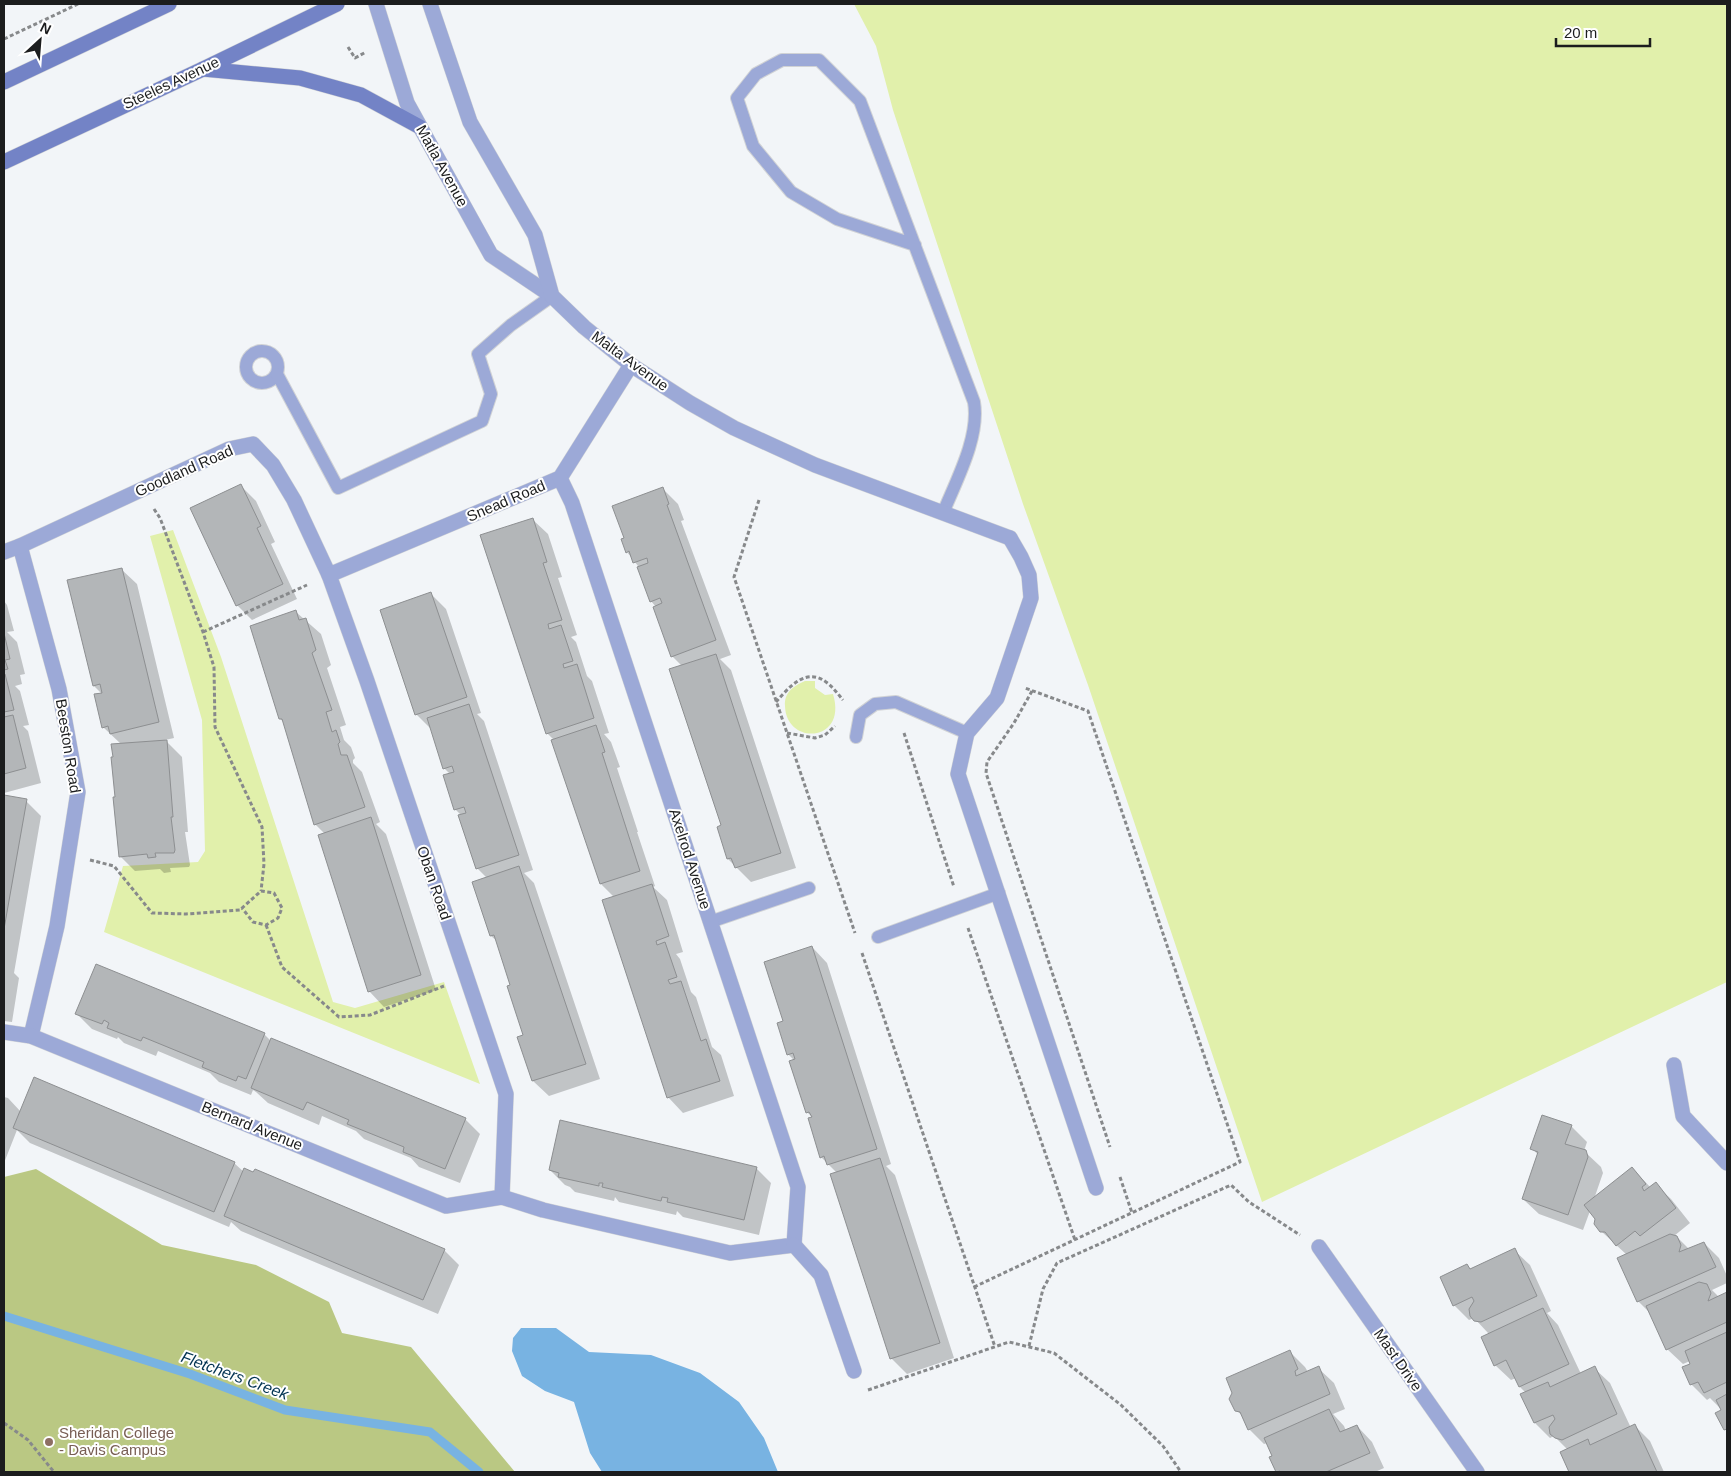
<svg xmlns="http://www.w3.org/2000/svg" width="1731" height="1476" viewBox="0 0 1731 1476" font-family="Arial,sans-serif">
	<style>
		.green { fill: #e1f0ab }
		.forest { fill: #bac883 }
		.water { fill: #78b3e2 }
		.shadow { fill: #0003 }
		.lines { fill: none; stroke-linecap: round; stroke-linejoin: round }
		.stream { stroke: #78b3e2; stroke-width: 9 }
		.building { fill: #b3b6b8; stroke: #8d8f91 }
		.service-casing { stroke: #d0d2d5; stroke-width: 14 }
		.minor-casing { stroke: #d0d2d5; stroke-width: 16 }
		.tertiary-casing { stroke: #d0d2d5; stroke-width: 16 }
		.secondary-casing { stroke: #d0d2d5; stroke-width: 16 }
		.path { stroke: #87898b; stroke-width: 3; stroke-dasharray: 4 2.5; stroke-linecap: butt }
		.service { stroke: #9ca9d7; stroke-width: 12 }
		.minor { stroke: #9ca9d7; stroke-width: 15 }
		.tertiary { stroke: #9ca9d7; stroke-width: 15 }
		.secondary { stroke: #7383c6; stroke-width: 15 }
		.education-dot { fill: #8d6e63; stroke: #fff; stroke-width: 2 }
		.labels { text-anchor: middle; stroke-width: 4; stroke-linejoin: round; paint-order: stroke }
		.street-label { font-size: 15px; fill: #1c1d1e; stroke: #fff }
		.education-label { font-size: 15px; fill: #785e54; stroke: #fff; text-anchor: start }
		.water-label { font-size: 16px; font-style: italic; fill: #033352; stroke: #fff }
	</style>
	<rect width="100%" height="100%" fill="#f2f5f8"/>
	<!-- green -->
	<g class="green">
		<path d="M854 4H1727V982L1262 1202 1088 685 1023 504 893 110 876 46Z"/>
		<path d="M173 530 221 657 333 1002 355 1008 444 982 480 1084 104 932 123 866 198 862 205 851 202 720 150 536Z"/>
		<path d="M805 681H815V688L825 695 833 694C848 743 786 746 785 706 784 693 793 686 805 681Z"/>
	</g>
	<!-- forest -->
	<path class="forest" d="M36 1169 162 1245 256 1265 329 1302 342 1333 411 1347 515 1472H4V1177Z"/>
	<!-- water -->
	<path class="water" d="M521 1328H556L589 1352 651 1355 700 1373 739 1402 764 1438 778 1472H602L590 1453 574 1402 545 1391 522 1376 512 1351 513 1338Z"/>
	<!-- shadow -->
	<g class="shadow">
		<path d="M241 486 256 501 275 542 271 544 297 599 252 620 237 605Z"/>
		<path d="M663 489 678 504 684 520 681 521 731 655 720 659 731 670 796 868 751 882 728 859 718 828 723 826 682 666 672 656 656 607 651 601 638 566 627 552Z"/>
		<path d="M532 519 548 534 562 577 558 578 577 635 571 637 576 642 587 676 592 681 609 733 604 734 611 742 620 767 617 768 638 832H637L655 886 653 887 667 900 683 952 676 954 680 959 691 992 696 997 712 1047 721 1055 734 1096 683 1113 668 1097 614 897 601 884 553 741 554 740 547 733Z"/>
		<path d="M121 569 137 584 174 738 165 740 182 757 188 832H185L190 865 189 867 170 868 171 872 164 873 160 869 135 871 120 856 114 758 121 744 103 727 102 694 94 686Z"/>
		<path d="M431 594 446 609 481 713 477 714 484 721 533 870 524 873 534 883 600 1079 549 1096 533 1081 519 1038 525 1036 512 986 497 941 491 936 487 878 477 868 462 816 455 809 450 774 444 768 432 730 416 714Z"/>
		<path d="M4 601 7 605 14 631 7 632 17 642 25 674 20 675 22 684 15 686 20 691 29 725 23 726 28 731 41 783 4 793Z"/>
		<path d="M296 612 321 634 331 665 327 668 346 725 340 727 344 740 351 747 355 758 353 760V763L362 772 380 822 376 824 386 834 436 990 384 1007 369 991 325 834 315 824 284 722 280 719Z"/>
		<path d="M4 797 26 801 41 816 14 973 19 978 12 1022 4 1021Z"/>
		<path d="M812 947 827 963 891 1164 886 1166 895 1175 954 1358 907 1374 891 1358 837 1173 821 1157 813 1118 807 1112 795 1061 788 1054 784 1022Z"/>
		<path d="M77 1014 264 1034 271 1041 465 1119 480 1134 460 1183 419 1167 411 1158 364 1139 356 1131 322 1116 319 1125 268 1103 256 1092 253 1090 251 1095 219 1082 210 1073 158 1051 156 1056 124 1043 118 1037 117 1039 92 1029Z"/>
		<path d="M4 1097 8 1098 21 1112 234 1163 244 1172 444 1250 459 1265 438 1314 241 1231 231 1222 229 1227 30 1143 17 1130 4 1163Z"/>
		<path d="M1571 1126 1587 1142 1584 1151 1601 1167 1603 1173 1594 1199 1632 1168 1651 1188 1655 1184 1671 1199 1690 1223 1674 1236 1677 1237 1689 1249 1704 1243 1719 1258 1727 1276V1283L1712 1290 1719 1297 1727 1293V1432L1725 1429 1721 1407 1720 1408 1710 1398 1707 1400 1691 1384 1684 1368 1692 1364 1690 1361 1683 1364 1667 1349 1652 1315 1638 1301 1627 1255 1601 1231 1596 1219 1590 1211 1583 1230 1539 1214 1523 1199 1538 1155 1532 1148Z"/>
		<path d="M756 1168 771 1183 759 1235 683 1217 677 1211 676 1215 619 1202 615 1197 614 1201 575 1192 570 1187 565 1185 550 1170Z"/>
		<path d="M1514 1250 1530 1265 1551 1311 1547 1313 1558 1325 1581 1374 1594 1368 1610 1383 1631 1428 1635 1426 1650 1441 1664 1472H1571L1562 1453 1568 1450 1554 1436 1550 1438 1535 1423 1522 1395 1526 1393 1520 1387 1516 1378 1511 1380 1495 1365 1489 1334 1474 1318 1469 1320 1454 1305 1467 1265 1471 1270Z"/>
		<path d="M1290 1352 1305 1367 1308 1372 1318 1368 1334 1383 1345 1409 1333 1414 1344 1426 1346 1431 1357 1426 1372 1442 1384 1468 1375 1472H1277L1271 1458 1274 1457 1268 1443 1264 1444 1249 1429 1245 1418 1236 1410Z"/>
	</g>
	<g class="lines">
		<!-- stream -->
		<path class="stream" d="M4 1316 190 1374 285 1410 430 1432 479 1472"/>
	</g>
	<!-- building -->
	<g class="building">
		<path d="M241 484 261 526 257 528 283 584 236 606 190 508Z"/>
		<path d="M663 487 669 504 667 505 716 640 671 657 653 607 662 603 660 598 650 602 637 567 648 563 647 558 633 563 629 551 626 553 621 539 624 538 612 506Z"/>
		<path d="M533 518 547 562 543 563 562 620 548 624 549 629 561 625 573 661 563 664 564 668 577 664 594 718 546 734 480 535Z"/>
		<path d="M122 568 159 722 110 734 108 726 102 728 94 694 102 693 100 684 93 686 67 580Z"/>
		<path d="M431 592 467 697 415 715 380 610Z"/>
		<path d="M296 610 299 620 306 618 316 650 312 653 332 710 326 712 332 732 336 730 340 742 338 744 341 755H347L365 807 314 825 282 719H279L250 626Z"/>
		<path d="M4 633 10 659 5 660 8 669 4 670Z"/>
		<path d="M716 654 781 853 735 868 731 858 727 859 717 827 721 825 669 669Z"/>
		<path d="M4 674H5L14 710 4 712Z"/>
		<path d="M469 704 519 855 476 869 458 815 466 813 464 807 454 810 443 775 454 772 452 766 443 769 427 718Z"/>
		<path d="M13 715 26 768 4 774V717Z"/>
		<path d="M596 725 605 752 602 753 640 871 600 884 551 740Z"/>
		<path d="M167 740 173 817H171L175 850 174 853H155L156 857 148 858 147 854 119 857 113 797H115L111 757H113L111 744Z"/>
		<path d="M4 795 27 799 4 929Z"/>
		<path d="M371 817 421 975 368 992 318 835Z"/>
		<path d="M519 866 586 1064 532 1081 517 1037 523 1035 507 986 510 985 494 935 490 936 472 882Z"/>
		<path d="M652 884 669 936 656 941 657 945 665 942 677 977 668 980 670 984 681 981 701 1041 706 1039 720 1081 667 1098 602 900Z"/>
		<path d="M812 946 877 1149 827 1165 824 1156 820 1158 808 1118 812 1117 809 1112 806 1113 789 1061 795 1059 793 1053 787 1055 777 1023 783 1021 764 962Z"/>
		<path d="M96 964 265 1033 246 1079 238 1076 236 1081 202 1067 204 1062 143 1037 141 1041 107 1028 109 1023 104 1020 102 1024 75 1014Z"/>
		<path d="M271 1038 466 1118 445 1169 403 1152 404 1147 347 1124 349 1120 307 1102 303 1110 251 1088Z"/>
		<path d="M34 1077 235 1162 214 1212 13 1128Z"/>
		<path d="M1542 1115 1572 1125 1565 1144 1586 1150 1588 1157 1568 1215 1522 1199 1538 1152 1530 1149Z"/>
		<path d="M560 1120 757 1167 744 1220 667 1202 668 1198 662 1197 661 1201 602 1187 603 1183H599V1186L558 1177 559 1173 549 1170Z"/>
		<path d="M880 1158 940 1343 890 1359 830 1174Z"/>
		<path d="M1632 1167 1646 1184 1642 1187 1644 1191 1656 1182 1676 1208 1640 1236 1635 1231 1616 1246 1605 1232H1600L1594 1224 1595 1219 1584 1205Z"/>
		<path d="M244 1168 253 1172 255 1169 445 1249 423 1300 224 1216Z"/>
		<path d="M1670 1234 1677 1236 1681 1245 1679 1252 1704 1242 1716 1267 1637 1302 1617 1258Z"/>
		<path d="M1515 1248 1537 1296 1481 1322 1474 1321 1470 1316 1469 1309 1474 1301 1472 1297 1453 1306 1440 1277 1467 1264 1470 1269Z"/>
		<path d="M1699 1282 1707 1284 1711 1293 1708 1301 1727 1292V1322L1666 1350 1646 1306Z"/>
		<path d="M1543 1308 1569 1364 1519 1387 1506 1360 1494 1366 1481 1337Z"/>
		<path d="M1727 1332V1382L1704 1393 1698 1382 1690 1385 1682 1367 1690 1364 1685 1351Z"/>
		<path d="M1290 1350 1298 1369 1295 1371 1296 1376 1319 1366 1330 1394 1248 1430 1240 1412 1235 1411 1229 1399 1232 1393 1226 1378Z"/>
		<path d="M1595 1366 1617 1414 1562 1440 1555 1438 1550 1434 1549 1427 1555 1419 1553 1415 1534 1423 1520 1394 1548 1382 1550 1387Z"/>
		<path d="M1727 1394V1429L1724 1430 1715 1413 1721 1410 1716 1400Z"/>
		<path d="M1329 1409 1340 1432 1357 1425 1370 1453 1326 1472H1281L1280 1471 1276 1472 1269 1457 1272 1456 1264 1438Z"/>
		<path d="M1635 1424 1657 1472H1569L1560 1452 1588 1439 1590 1445Z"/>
	</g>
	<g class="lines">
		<defs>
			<g id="service">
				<path d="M915 245 837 219 791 192 753 146 737 98 756 74 782 60H819L860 101 974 402C980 437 956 481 943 513"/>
				<circle cx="262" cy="367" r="16"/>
				<path d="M277 374 338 488 482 421 491 394 478 354 511 325 552 296"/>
				<path d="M856 737 860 715 875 704 896 702 967 733"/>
				<path d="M710 922 809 888"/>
				<path d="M878 937 999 893"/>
			</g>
			<g id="minor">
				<path d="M1010 538 1021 557 1029 575 1031 598 997 698 967 733 958 774 1096 1188"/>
				<path d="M20 546 59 689 78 792 57 926 31 1036"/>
				<path d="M4 552 20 546 229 449 253 444 273 465 294 500 329 575 367 681 506 1094 502 1197"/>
				<path d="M329 575 560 478 631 365"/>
				<path d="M4 1032 31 1036 446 1206 502 1197 543 1210 730 1253 794 1245 798 1187 572 503 560 478"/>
				<path d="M1674 1065 1683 1116 1727 1163"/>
				<path d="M794 1245 821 1275 854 1371"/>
				<path d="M1319 1247 1477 1472"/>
			</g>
			<g id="tertiary">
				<path d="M376 4 407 103 491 255 552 296"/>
				<path d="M430 4 470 122 535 235 552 296 584 327 631 365 690 403 734 428 815 465 1010 538"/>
			</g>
			<g id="secondary">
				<path d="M203 69 300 78 361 95 420 127"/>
				<path d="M4 82 169 4"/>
				<path d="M4 162 203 69 337 4"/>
			</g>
		</defs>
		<!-- service casing -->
		<use href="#service" class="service-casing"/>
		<!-- minor casing -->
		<use href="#minor" class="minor-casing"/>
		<!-- tertiary casing -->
		<use href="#tertiary" class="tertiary-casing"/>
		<!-- secondary casing -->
		<use href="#secondary" class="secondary-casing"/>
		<!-- path -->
		<g class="path">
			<path d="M4 39 78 4"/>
			<path d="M348 47 355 58 366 52"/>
			<path d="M759 500 734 577 855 933"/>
			<path d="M154 509 160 518 203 632 214 667 215 727 262 827 264 864 261 891"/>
			<path d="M203 632 307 585"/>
			<path d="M1032 691 1014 723 987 762 986 773 1110 1147"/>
			<path d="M776 702C789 687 806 667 826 682 833 687 838 694 843 700"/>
			<path d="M787 733 815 738 825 735 835 726"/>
			<path d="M904 733 954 887"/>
			<path d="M90 860 114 866 152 913 186 914 240 910 242 908 261 891 274 893 282 908 278 918 266 925 253 922 242 908"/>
			<path d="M266 925 282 967 339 1017 370 1015 444 986"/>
			<path d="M968 928 1075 1240"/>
			<path d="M862 953 995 1347"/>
			<path d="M1120 1177 1132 1213"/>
			<path d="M974 1287 1240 1162 1088 711 1025 688"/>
			<path d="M1029 1346 1043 1289 1057 1263 1231 1185 1249 1202 1300 1235"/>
			<path d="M868 1390 1009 1342 1054 1353 1121 1405 1163 1446 1181 1472"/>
			<path d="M4 1423 28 1440 54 1472"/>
		</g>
		<!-- service -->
		<use href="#service" class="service"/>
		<!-- minor -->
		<use href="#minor" class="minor"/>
		<!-- tertiary -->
		<use href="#tertiary" class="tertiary"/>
		<!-- secondary -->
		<use href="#secondary" class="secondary"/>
	</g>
	<!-- markers -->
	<circle class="education-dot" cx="49" cy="1442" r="5"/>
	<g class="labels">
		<!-- street labels -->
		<g class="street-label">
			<text transform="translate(171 83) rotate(-25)" y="5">Steeles Avenue</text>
			<text transform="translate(442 166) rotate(61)" y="5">Matla Avenue</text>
			<text transform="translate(630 361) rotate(36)" y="5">Malta Avenue</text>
			<text transform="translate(184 471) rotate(-24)" y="5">Goodland Road</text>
			<text transform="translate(506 501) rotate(-23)" y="5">Snead Road</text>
			<text transform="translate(68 746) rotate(81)" y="5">Beeston Road</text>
			<text transform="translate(690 859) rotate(72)" y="5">Axelrod Avenue</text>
			<text transform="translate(434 883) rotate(71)" y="5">Oban Road</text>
			<text transform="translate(252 1126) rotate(22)" y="5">Bernard Avenue</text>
			<text transform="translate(1398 1360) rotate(55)" y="5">Mast Drive</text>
		</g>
		<!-- education labels -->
		<g class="education-label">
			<text x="59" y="1438">Sheridan College<tspan x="59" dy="17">- Davis Campus</tspan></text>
		</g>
		<!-- water labels -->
		<g class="water-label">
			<text transform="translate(235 1375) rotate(20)" y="6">Fletchers Creek</text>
		</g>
	</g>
	<!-- border -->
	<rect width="1731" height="1476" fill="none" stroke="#1c1d1e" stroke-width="10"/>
	<!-- north arrow -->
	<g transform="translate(40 40) rotate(26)" stroke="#ffffff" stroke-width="4" paint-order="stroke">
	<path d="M0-4L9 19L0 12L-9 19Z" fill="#1c1d1e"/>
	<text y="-8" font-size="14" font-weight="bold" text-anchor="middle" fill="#1c1d1e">N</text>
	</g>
	<!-- scale -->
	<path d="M1556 38v8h94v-8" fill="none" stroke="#1c1d1e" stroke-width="2.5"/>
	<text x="1564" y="38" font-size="15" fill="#1c1d1e" stroke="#ffffff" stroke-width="4" paint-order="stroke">20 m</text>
</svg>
